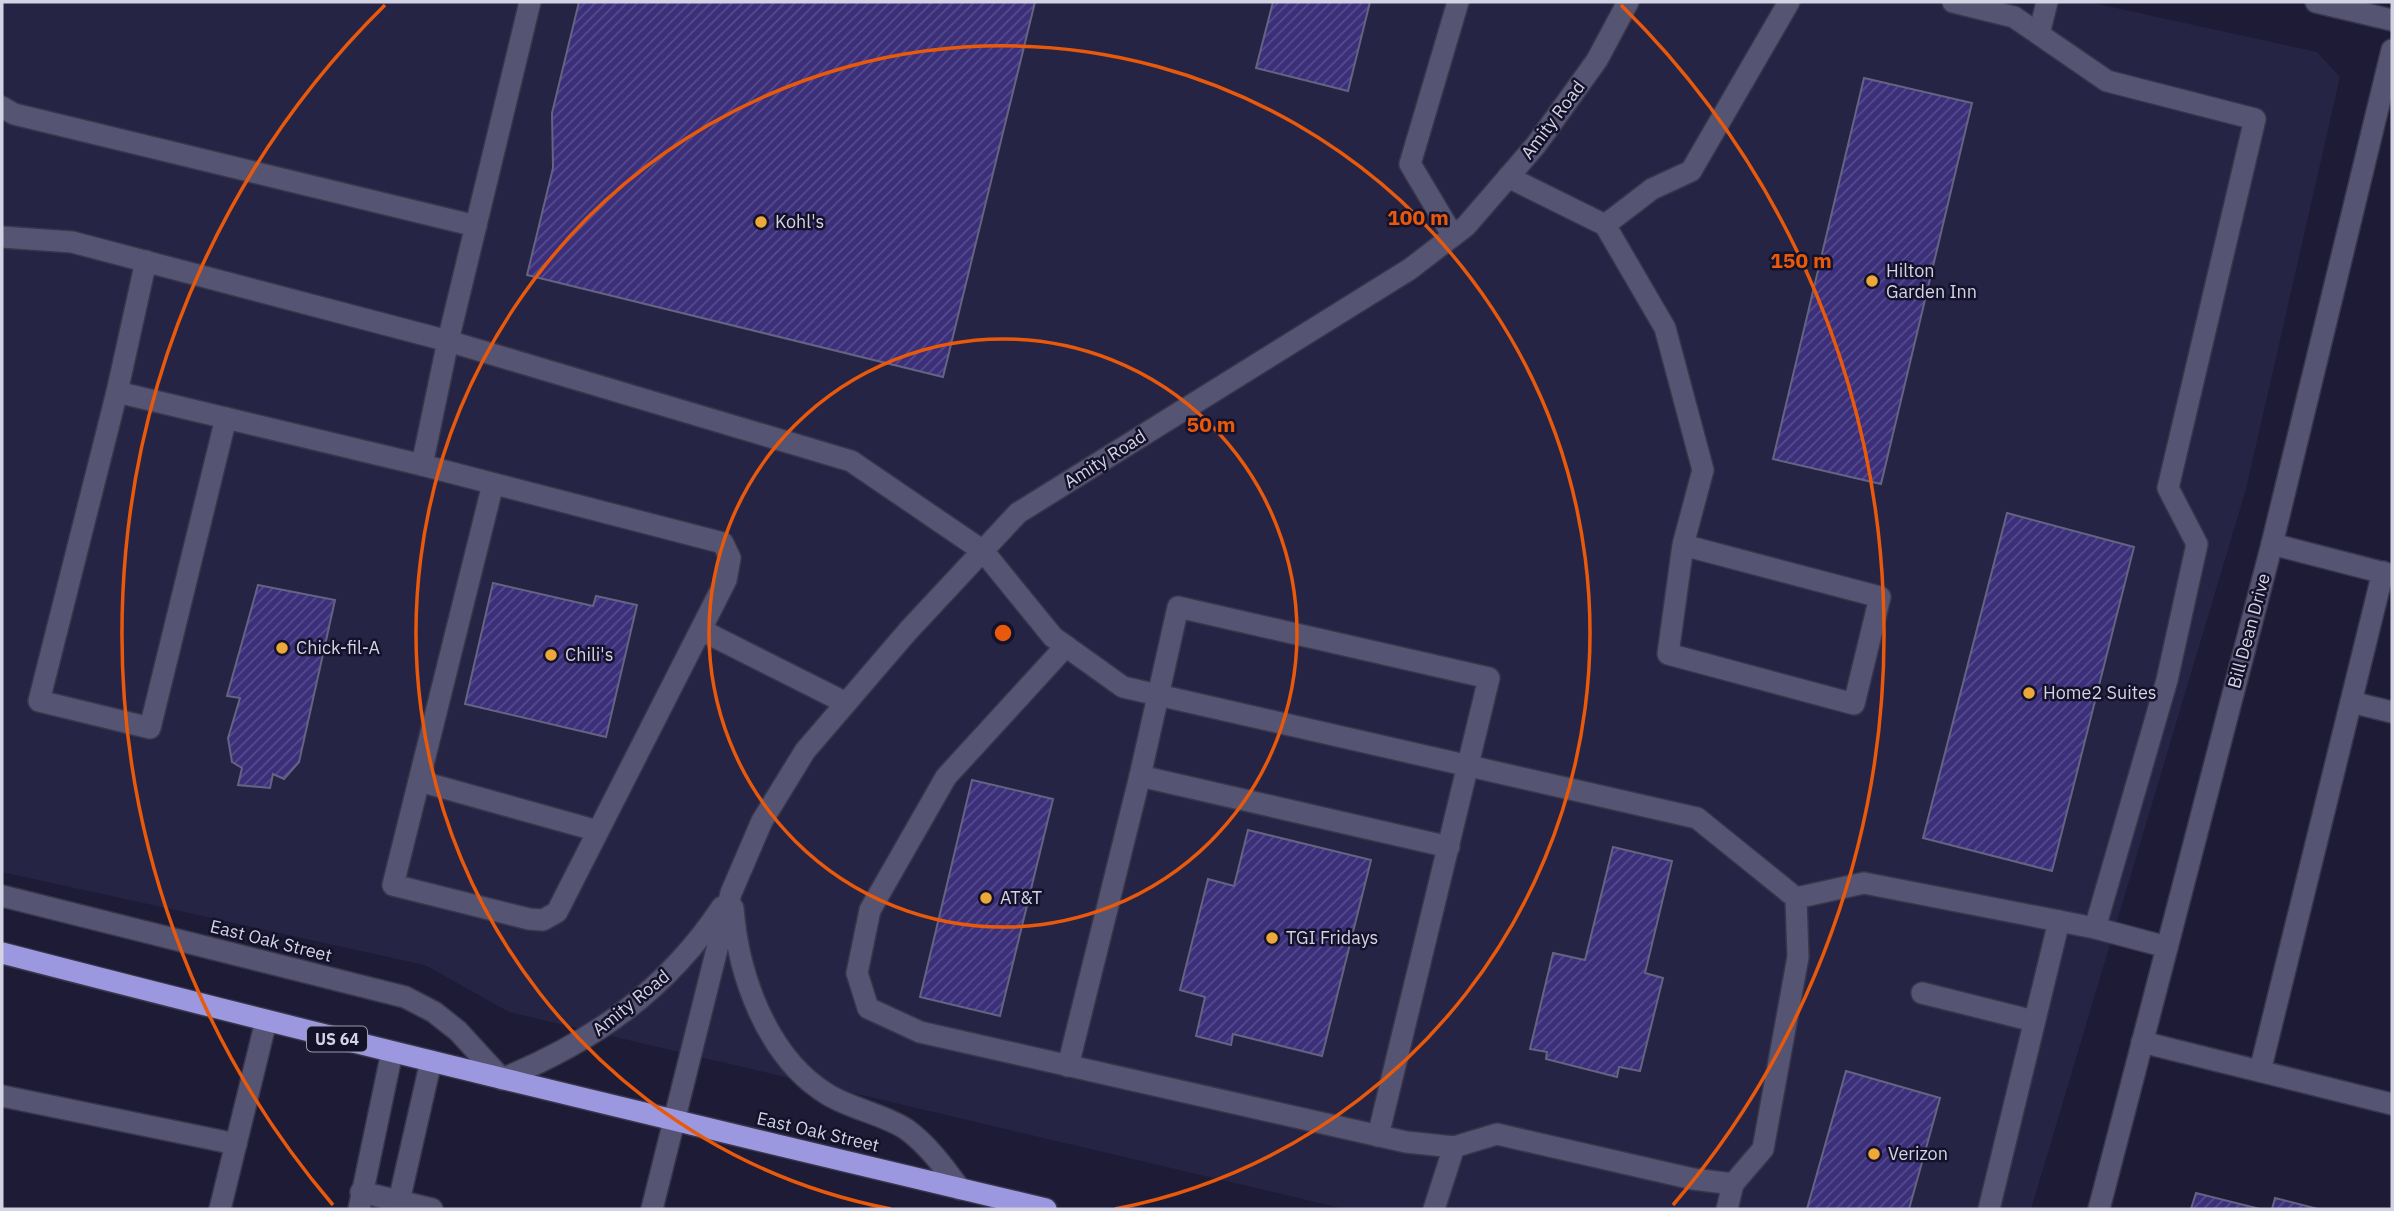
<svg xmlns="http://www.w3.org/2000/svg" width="2394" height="1211" viewBox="0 0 2394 1211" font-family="'IBM Plex Sans',sans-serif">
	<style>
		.built { fill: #262444 }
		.building { fill: url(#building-hatch); stroke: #646482; stroke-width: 2 }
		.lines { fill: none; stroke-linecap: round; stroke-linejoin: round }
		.minor-casing { stroke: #39364b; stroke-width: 24 }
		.highway-casing { stroke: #39364b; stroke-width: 24 }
		.minor { stroke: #555472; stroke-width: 21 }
		.highway { stroke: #9b98e0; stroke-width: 21 }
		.ring { fill: none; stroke: #e8590c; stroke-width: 3.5 }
		.poi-dot { fill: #eca93a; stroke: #14122a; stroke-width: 2.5 }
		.labels { text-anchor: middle; stroke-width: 5; stroke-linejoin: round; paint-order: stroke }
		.shield { fill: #14122a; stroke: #9a99ac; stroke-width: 2 }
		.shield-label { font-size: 16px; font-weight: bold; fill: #d3d3e4 }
		.street-label { font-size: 18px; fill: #d3d3e4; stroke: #14122a }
		.poi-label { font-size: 18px; fill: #d3d3e4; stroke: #14122a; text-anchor: start }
		.centre { fill: #e8590c; stroke: #14122a; stroke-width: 3.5 }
		.ring-label { font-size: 21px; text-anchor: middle; font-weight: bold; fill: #e8590c; stroke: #14122a; stroke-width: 5; stroke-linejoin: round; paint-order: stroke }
	</style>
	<defs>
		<pattern id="building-hatch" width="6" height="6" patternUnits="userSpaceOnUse" patternTransform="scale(1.75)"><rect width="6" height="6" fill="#3b2f7a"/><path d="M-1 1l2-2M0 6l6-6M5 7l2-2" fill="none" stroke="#564c8d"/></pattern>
	</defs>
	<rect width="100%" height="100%" fill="#1d1b35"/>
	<!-- built -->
	<path class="built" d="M2 2H2089L2317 52 2340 77 2246 489 2031 1209H1345L509 1012 425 965 2 872Z"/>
	<!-- building -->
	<g class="building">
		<path d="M579 2H1035L943 377 527 275 553 168 552 113Z"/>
		<path d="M1273 2H1370L1348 91 1256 68Z"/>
		<path d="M1864 78 1972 103 1881 484 1773 459Z"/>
		<path d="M2007 513 2134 547 2052 871 1923 838Z"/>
		<path d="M493 583 593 606 596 596 637 605 606 737 465 704Z"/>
		<path d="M258 585 335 600 299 762 284 779 273 774 270 788 238 785 242 768 232 762 228 738 240 698 227 696Z"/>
		<path d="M972 780 1053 799 1000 1016 920 997Z"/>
		<path d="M1248 830 1371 860 1322 1056 1233 1034 1231 1045 1196 1036 1205 997 1180 990 1208 879 1234 886Z"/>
		<path d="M1613 847 1672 861 1645 973 1663 978 1640 1071 1619 1067 1617 1077 1546 1059 1547 1052 1530 1049 1553 953 1585 960Z"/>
		<path d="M1846 1071 1940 1098 1909 1209H1807Z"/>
		<path d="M2196 1193 2260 1209H2191Z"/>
		<path d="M2275 1198 2318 1209H2272Z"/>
	</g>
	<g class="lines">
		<defs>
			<g id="minor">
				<path d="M1953 2 2014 17 2107 81 2255 119 2168 488 2197 544 2167 680 2095 928"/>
				<path d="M2316 2 2392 20"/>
				<path d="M2039 34 2047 2"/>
				<path d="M2 107 14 114 476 226"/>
				<path d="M1508 177 1605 225 1652 189 1691 171 1789 2"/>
				<path d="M1605 225 1665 328 1703 470 1683 545 1668 654 1854 704 1880 597 1683 545"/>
				<path d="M1453 236 1410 164 1458 2"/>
				<path d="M2 237 72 242 448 341 851 461 983 551 1053 637 1123 687 1697 818 1796 898 1798 957 1763 1149 1733 1184 1693 1179 1497 1134 1454 1147 1434 1209"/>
				<path d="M146 261 117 392 422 465 448 341 530 2"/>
				<path d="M117 392 39 701 150 728 226 418"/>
				<path d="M422 465 723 543 730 558 726 580 557 912 543 920 529 919 393 885 493 484"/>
				<path d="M2272 544 2392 575"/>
				<path d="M701 630 846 703"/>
				<path d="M1066 646 946 777 870 910 857 973 868 1008 920 1032 1406 1142 1454 1147"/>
				<path d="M2351 702 2392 712"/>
				<path d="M1140 776 1178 607 1489 678 1378 1136"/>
				<path d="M419 781 598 831"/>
				<path d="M2 896 405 997 434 1012 458 1031 502 1079C594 1041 666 991 722 907"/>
				<path d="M1796 898 1864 883 2095 928 2167 947"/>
				<path d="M733 908C738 975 767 1057 827 1094 851 1109 883 1114 906 1129 928 1145 944 1167 960 1189"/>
				<path d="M1922 993 2034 1021"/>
				<path d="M2142 1042 2392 1104"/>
				<path d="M1068 1066 1140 776 1449 847"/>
				<path d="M2260 1071 2383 572"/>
				<path d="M2 1096 236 1144"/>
				<path d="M361 1192 432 1209"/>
				<path d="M399 1201 431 1061"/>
				<path d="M220 1209 266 1021"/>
				<path d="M359 1209 392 1052"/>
				<path d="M652 1209 731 893 762 821 805 751 908 631 1018 513 1410 269 1466 226 1536 145 1597 60 1628 2"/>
				<path d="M1727 1209 1733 1184"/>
				<path d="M1989 1209 2059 921"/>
				<path d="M2099 1209 2272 544 2392 50"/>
			</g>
			<path id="highway" d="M2 953C349 1043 697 1126 1046 1209"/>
		</defs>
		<!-- minor casing -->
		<use href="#minor" class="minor-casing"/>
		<!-- highway casing -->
		<use href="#highway" class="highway-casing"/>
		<!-- minor -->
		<use href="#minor" class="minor"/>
		<!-- highway -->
		<use href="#highway" class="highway"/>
	</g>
	<!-- distance rings -->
	<g class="ring">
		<circle cx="1003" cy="633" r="294"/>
		<path d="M891 1209A587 587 0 1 1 1115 1209"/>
		<path d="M333 1205A881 881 0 0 1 385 5M1621 5A881 881 0 0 1 1673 1205"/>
	</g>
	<!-- markers -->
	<g class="poi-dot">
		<circle cx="761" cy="222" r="7"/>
		<circle cx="1872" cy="281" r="7"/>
		<circle cx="282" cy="648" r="7"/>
		<circle cx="551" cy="655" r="7"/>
		<circle cx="2029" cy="693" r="7"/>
		<circle cx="986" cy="898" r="7"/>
		<circle cx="1272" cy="938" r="7"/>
		<circle cx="1874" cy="1154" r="7"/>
	</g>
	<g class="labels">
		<!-- shield labels -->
		<rect class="shield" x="307" y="1026.5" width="60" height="25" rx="5"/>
		<g class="shield-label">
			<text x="337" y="1045">US 64</text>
		</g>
		<!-- street labels -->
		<g class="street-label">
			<text transform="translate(1553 120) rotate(-53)" y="6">Amity Road</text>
			<text transform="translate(1105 459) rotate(-32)" y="6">Amity Road</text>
			<text transform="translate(2249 631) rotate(-75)" y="6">Bill Dean Drive</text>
			<text transform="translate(271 941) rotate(14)" y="6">East Oak Street</text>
			<text transform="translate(631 1003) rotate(-39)" y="6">Amity Road</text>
			<text transform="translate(818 1132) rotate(13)" y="6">East Oak Street</text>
		</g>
		<!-- poi labels -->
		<g class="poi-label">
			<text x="775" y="228">Kohl's</text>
			<text x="1886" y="277">Hilton<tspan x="1886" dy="21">Garden Inn</tspan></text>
			<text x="296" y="654">Chick-fil-A</text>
			<text x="565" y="661">Chili's</text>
			<text x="2043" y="699">Home2 Suites</text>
			<text x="1000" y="904">AT&amp;T</text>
			<text x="1286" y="944">TGI Fridays</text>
			<text x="1888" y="1160">Verizon</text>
		</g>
	</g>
	<circle cx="1003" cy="633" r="10" class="centre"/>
	<g class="ring-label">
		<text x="1418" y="225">100 m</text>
		<text x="1801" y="268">150 m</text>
		<text x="1211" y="432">50 m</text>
	</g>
	<!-- border -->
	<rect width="2394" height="1211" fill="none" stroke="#d3d3e4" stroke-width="7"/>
</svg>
